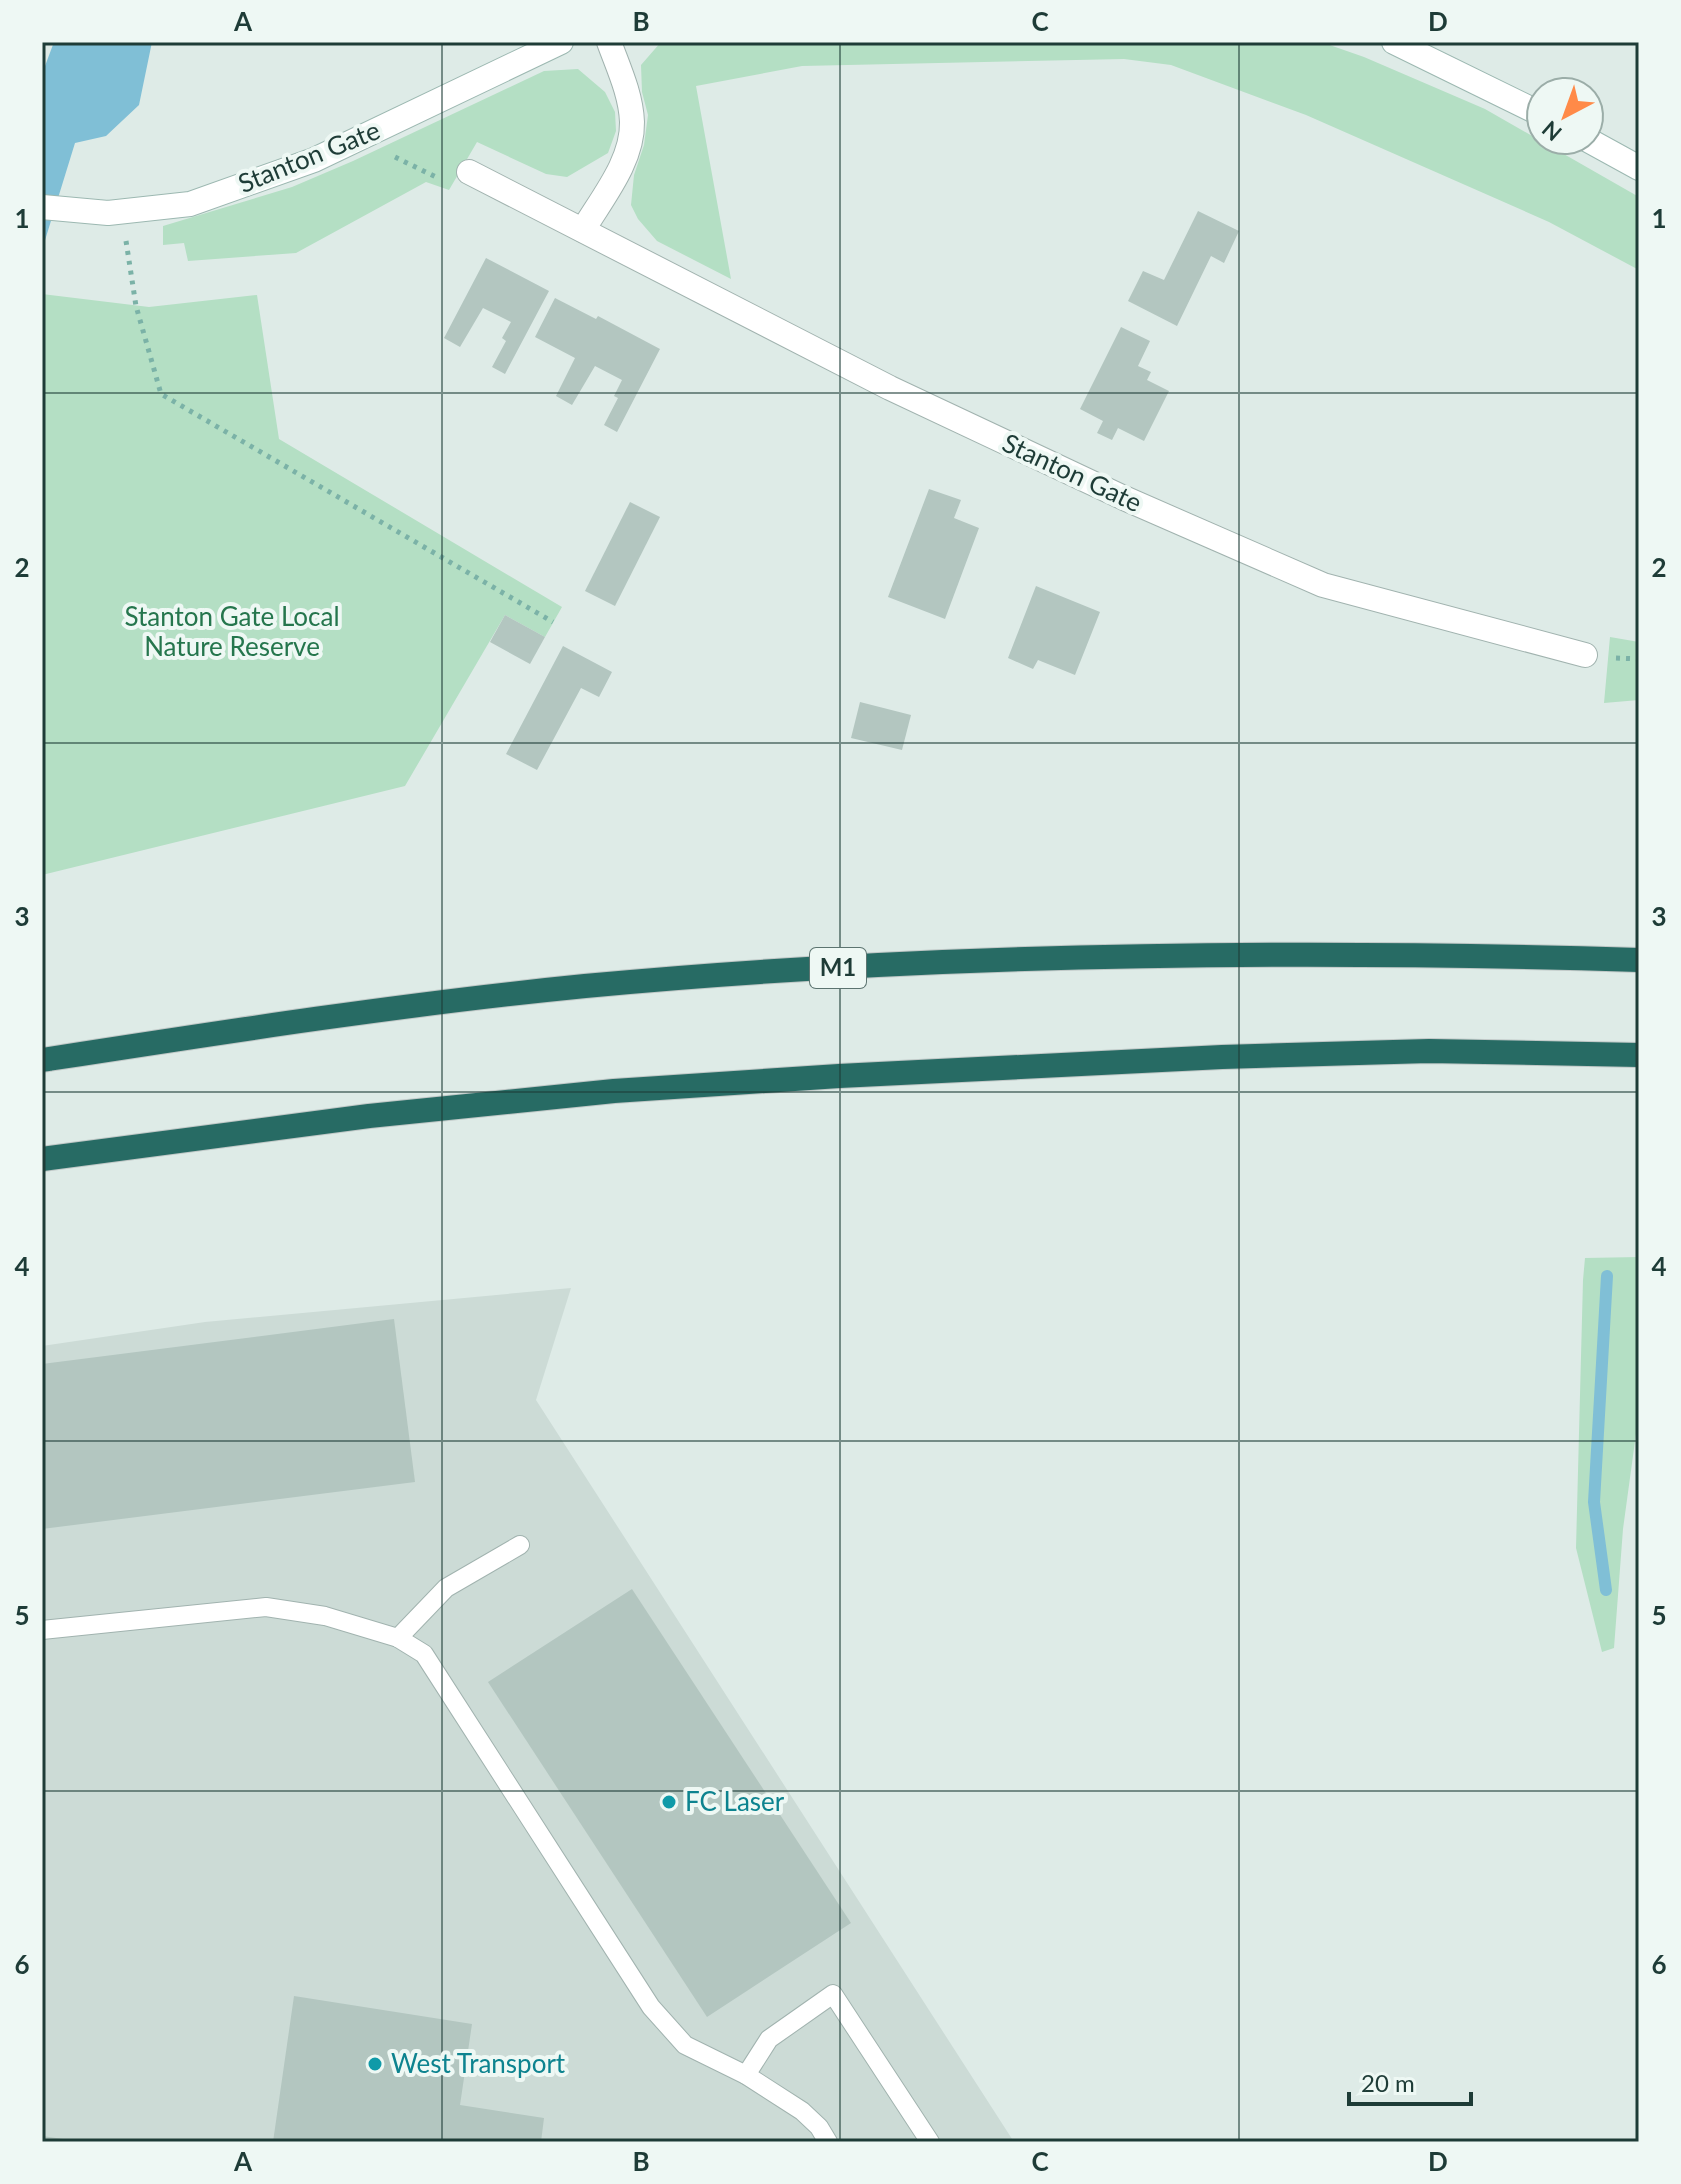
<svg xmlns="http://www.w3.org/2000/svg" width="1681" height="2184" viewBox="0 0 1681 2184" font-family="Lato,sans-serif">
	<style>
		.built { fill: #ccdbd6 }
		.green { fill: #b4dfc4 }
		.water { fill: #80bfd6 }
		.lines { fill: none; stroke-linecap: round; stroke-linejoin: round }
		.stream { stroke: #80bfd6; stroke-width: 12 }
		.building { fill: #b3c6c0 }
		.lane-casing { stroke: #a1b3af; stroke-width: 20 }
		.street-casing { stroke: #a1b3af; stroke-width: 26 }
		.secondary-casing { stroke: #9cb8b1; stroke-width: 26 }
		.highway-casing { stroke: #c0c8c7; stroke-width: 26 }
		.path { stroke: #7bb2a7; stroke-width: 5; stroke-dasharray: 4 6; stroke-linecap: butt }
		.lane { stroke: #fff; stroke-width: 18 }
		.street { stroke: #fff; stroke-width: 24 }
		.secondary { stroke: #fff; stroke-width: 24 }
		.highway { stroke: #276b64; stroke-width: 24 }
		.grid { fill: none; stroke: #1e3c37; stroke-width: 2; stroke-opacity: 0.55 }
		.culture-dot { fill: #0f9aa8; stroke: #eef8f4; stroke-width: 3 }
		.labels { text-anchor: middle; stroke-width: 8; stroke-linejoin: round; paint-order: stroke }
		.shield { fill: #eef8f4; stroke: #5c7470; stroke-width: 2 }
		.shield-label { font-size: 24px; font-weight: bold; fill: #1e3c37 }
		.street-label { font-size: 26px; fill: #1e3c37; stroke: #eef8f4 }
		.park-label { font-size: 26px; fill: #25764d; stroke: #eef8f4 }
		.culture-label { font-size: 26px; fill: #0d838f; stroke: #eef8f4; text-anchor: start }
		.neatline { fill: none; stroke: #1e3c37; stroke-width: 3 }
		.grid-label { font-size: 26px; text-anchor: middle; font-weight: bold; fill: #1e3c37 }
	</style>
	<rect width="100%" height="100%" fill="#deebe7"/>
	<!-- built -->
	<path class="built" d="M571 1288 536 1400 1014 2142H42V1346L205 1322Z"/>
	<!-- green -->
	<g class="green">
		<path d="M661 42H1321L1364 57 1485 109 1639 197V270L1549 222 1306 115 1171 65 1124 59 802 66 696 86 731 279 657 241 638 219 631 205 634 175 644 145 648 115 642 92 641 65Z"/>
		<path d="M578 69 605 92 615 112 616 131 608 153 567 177 546 174 477 142 449 190 426 182 296 253 188 261 184 243 163 245V226L292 187 353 161 544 71Z"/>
		<path d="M42 294 149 307 257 295 279 439 562 607 545 637 505 615 405 786 42 875Z"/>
		<path d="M1610 637 1639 642V700L1604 703Z"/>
		<path d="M1639 1257V1412L1623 1529 1614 1648 1602 1652 1576 1548 1583 1280 1585 1258Z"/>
	</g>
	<!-- water -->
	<path class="water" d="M54 42H152L139 105 106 136 75 143 42 250V74Z"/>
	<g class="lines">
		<!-- stream -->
		<path class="stream" d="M1606 1590 1594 1502 1607 1276"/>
	</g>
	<!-- building -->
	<g class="building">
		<path d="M1198 211 1239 231 1224 263 1211 256 1177 326 1128 301 1143 271 1164 280Z"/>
		<path d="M486 258 549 291 505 374 492 367 506 341 502 338 511 322 483 308 460 347 444 338Z"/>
		<path d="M555 298 596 319 598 316 660 349 617 432 604 425 618 398 614 396 622 380 595 366 572 405 556 396 575 358 535 337Z"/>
		<path d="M1121 327 1150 341 1138 366 1151 372 1147 380 1169 391 1144 441 1118 428 1112 440 1097 433 1103 421 1080 409Z"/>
		<path d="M929 489 961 500 954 518 979 528 945 619 888 597Z"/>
		<path d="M630 502 660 517 615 606 585 591Z"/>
		<path d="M1036 586 1100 612 1075 675 1038 660 1033 669 1008 658Z"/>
		<path d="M505 615 545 637 530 664 490 642Z"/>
		<path d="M563 646 612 672 599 697 581 688 537 770 506 754Z"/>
		<path d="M860 702 911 715 902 750 851 738Z"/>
		<path d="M394 1319 415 1482 42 1529V1364Z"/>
		<path d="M632 1589 851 1923 707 2017 488 1682Z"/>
		<path d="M294 1996 472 2024 460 2105 544 2118 541 2142H273Z"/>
		<path d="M42 2136 70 2140V2142H42Z"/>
	</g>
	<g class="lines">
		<defs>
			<g id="lane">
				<path d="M42 1630 266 1607 325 1616 398 1638 424 1654 651 2007 685 2045 746 2075 802 2111 819 2127 828 2142"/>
				<path d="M398 1638 446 1588 520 1545"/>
				<path d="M746 2075 769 2039 833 1994 930 2142"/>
			</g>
			<g id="street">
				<path d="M469 172 890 388 1124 498 1323 585 1585 655"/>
				<path d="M583 230C602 198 633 161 632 122 631 94 618 67 609 42"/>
			</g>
			<g id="secondary">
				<path d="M1394 42 1541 114"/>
				<path d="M1588 140 1639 168"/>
				<path d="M42 207 108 213 190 204 314 160 561 42"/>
			</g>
			<g id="highway">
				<path d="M42 1060C223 1032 403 1004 585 986 935 953 1288 949 1639 960"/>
				<path d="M42 1159 369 1116 614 1091 839 1076 1222 1057 1429 1051 1639 1055"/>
			</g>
		</defs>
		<!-- lane casing -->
		<use href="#lane" class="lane-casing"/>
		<!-- street casing -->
		<use href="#street" class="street-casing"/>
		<!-- secondary casing -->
		<use href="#secondary" class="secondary-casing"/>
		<!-- highway casing -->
		<use href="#highway" class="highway-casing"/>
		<!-- path -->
		<g class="path">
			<path d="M395 157 436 177"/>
			<path d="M126 241 136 306 161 394 553 622"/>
			<path d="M1616 658 1639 659"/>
		</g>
		<!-- lane -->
		<use href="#lane" class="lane"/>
		<!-- street -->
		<use href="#street" class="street"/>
		<!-- secondary -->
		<use href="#secondary" class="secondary"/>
		<!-- highway -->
		<use href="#highway" class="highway"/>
	</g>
	<!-- grid -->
	<path class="grid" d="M442 42V2142M840 42V2142M1239 42V2142M42 393H1639M42 743H1639M42 1092H1639M42 1441H1639M42 1791H1639"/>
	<!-- markers -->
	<g class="culture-dot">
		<circle cx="669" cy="1802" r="8"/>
		<circle cx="375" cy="2064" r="8"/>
	</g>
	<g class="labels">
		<!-- shield labels -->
		<rect class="shield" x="810" y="948" width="56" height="40" rx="6"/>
		<g class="shield-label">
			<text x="838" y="976">M1</text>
		</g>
		<!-- street labels -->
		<g class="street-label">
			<text transform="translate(309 157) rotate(-22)" y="9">Stanton Gate</text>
			<text transform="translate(1072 473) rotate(25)" y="9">Stanton Gate</text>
		</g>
		<!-- park labels -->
		<g class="park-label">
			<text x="232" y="626">Stanton Gate Local<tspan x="232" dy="30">Nature Reserve</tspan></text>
		</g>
		<!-- culture labels -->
		<g class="culture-label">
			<text x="685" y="1811">FC Laser</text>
			<text x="391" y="2073">West Transport</text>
		</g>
	</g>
	<!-- border -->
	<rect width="1681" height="2184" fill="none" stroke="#eef8f4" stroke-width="88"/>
	<!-- north arrow -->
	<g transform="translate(1565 116) rotate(221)"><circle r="38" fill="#eef8f4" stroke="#9bada8" stroke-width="2"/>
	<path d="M0-6L14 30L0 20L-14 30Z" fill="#ff8a48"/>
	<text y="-12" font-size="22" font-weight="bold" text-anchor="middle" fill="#1e3c37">N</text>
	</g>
	<!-- scale -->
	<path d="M1349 2092v12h122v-12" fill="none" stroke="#1e3c37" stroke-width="4"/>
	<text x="1361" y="2092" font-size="24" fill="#1e3c37" stroke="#eef8f4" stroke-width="6" paint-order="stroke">20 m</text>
	<rect x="44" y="44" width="1593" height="2096" class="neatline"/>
	<g class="grid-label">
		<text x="243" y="31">A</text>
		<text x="641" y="31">B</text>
		<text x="1040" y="31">C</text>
		<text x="1438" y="31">D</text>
		<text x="22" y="228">1</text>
		<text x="1659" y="228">1</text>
		<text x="22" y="577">2</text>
		<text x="1659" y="577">2</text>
		<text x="22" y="926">3</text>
		<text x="1659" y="926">3</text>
		<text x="22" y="1276">4</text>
		<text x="1659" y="1276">4</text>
		<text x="22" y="1625">5</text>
		<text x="1659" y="1625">5</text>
		<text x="22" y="1974">6</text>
		<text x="1659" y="1974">6</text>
		<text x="243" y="2171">A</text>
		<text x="641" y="2171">B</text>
		<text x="1040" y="2171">C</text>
		<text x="1438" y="2171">D</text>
	</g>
</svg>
